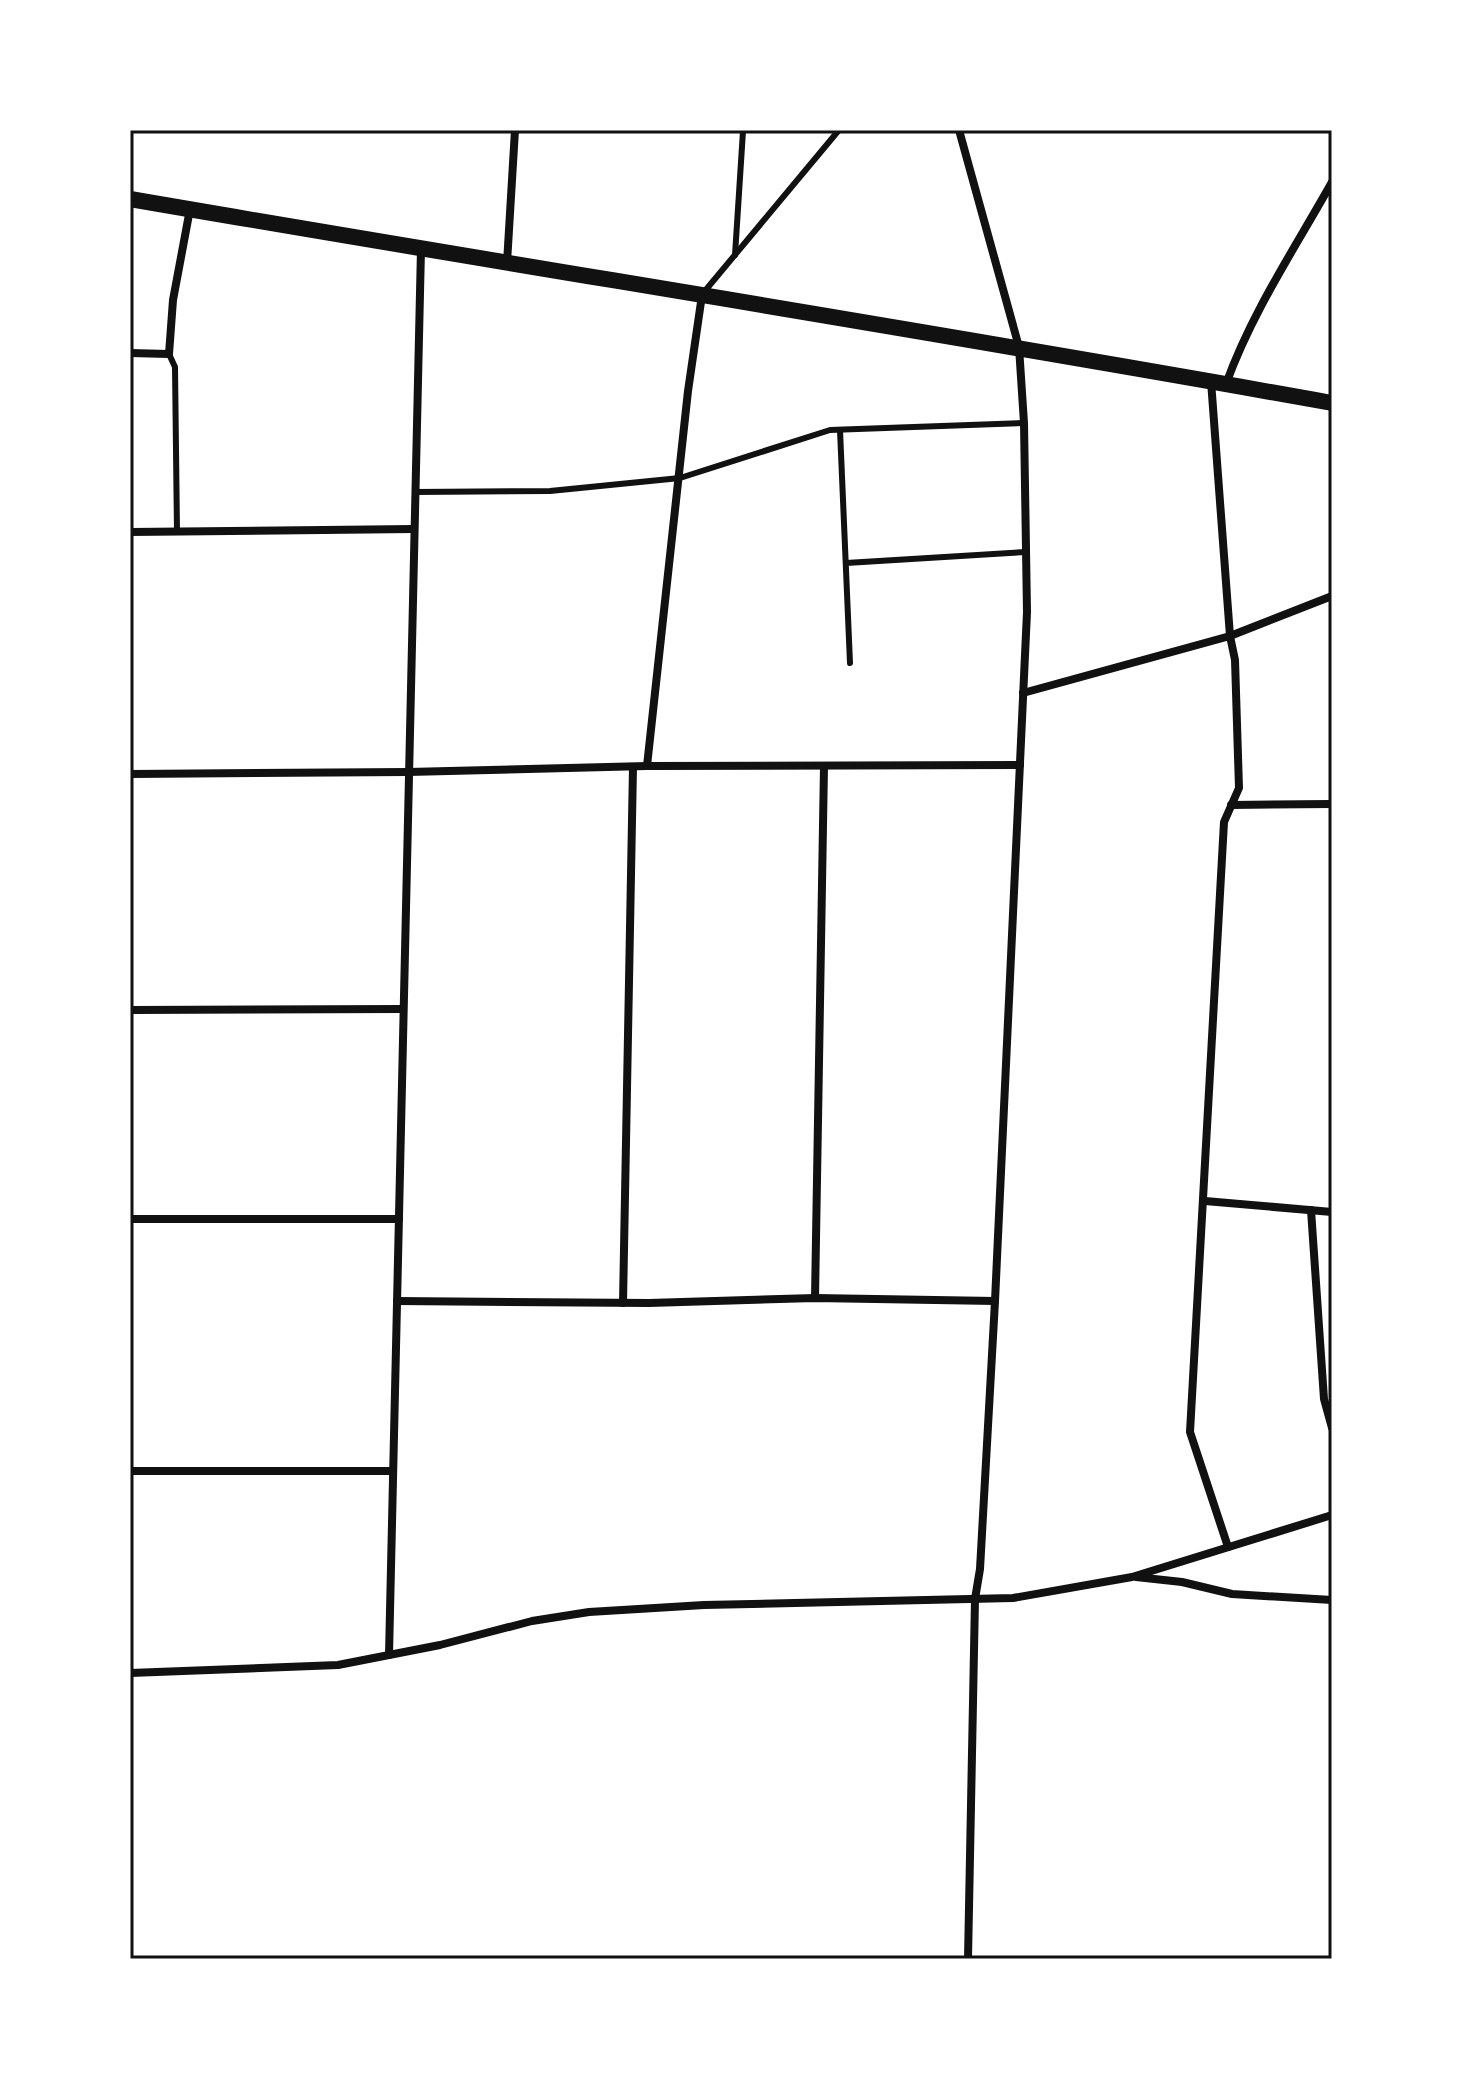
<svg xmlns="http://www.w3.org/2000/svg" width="1462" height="2089" viewBox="0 0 1462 2089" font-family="'Golos Text',sans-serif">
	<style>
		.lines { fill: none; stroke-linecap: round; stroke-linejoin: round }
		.service { stroke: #111; stroke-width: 6 }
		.minor { stroke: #111; stroke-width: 8 }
		.secondary { stroke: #111; stroke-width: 16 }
		.neatline { fill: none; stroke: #111; stroke-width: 3 }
	</style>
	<rect width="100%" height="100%" fill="#fff"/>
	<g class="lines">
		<!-- service -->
		<g class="service">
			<path d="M735 255 743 131"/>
			<path d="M704 292 839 130"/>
			<path d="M169 354 175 367 177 532"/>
			<path d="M840 430 850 663"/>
			<path d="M415 492 550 491 680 478 830 430 1024 423"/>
			<path d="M846 563 1026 552"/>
		</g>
		<!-- minor -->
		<g class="minor">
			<path d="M959 130 1019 347 1024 423 1027 612 995 1301 980 1569 975 1599 968 1959"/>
			<path d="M507 263 515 130"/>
			<path d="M130 353 169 354 173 300 190 209"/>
			<path d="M1211 381 1230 636 1235 660 1239 788 1224 822 1190 1432 1228 1547"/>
			<path d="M1226 384C1252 312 1295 248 1332 182"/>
			<path d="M130 532 414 529"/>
			<path d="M1023 693 1230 636 1332 596"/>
			<path d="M647 766 688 391 702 295"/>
			<path d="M130 774 408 772 647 766 1020 765"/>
			<path d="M1231 805 1332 804"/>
			<path d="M130 1010 403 1009"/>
			<path d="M1205 1201 1332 1212"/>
			<path d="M1311 1210 1324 1399 1332 1428"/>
			<path d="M130 1219H399"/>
			<path d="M815 1298 824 766"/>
			<path d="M397 1301 649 1303 815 1298 995 1301"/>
			<path d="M623 1303 633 767"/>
			<path d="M130 1471H393"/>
			<path d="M1136 1577 1182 1582 1232 1594 1332 1600"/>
			<path d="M389 1655 421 249"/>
			<path d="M130 1673 338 1665 440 1645 532 1621 589 1612 704 1605 1013 1598 1132 1577 1332 1515"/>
		</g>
		<!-- secondary -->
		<path class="secondary" d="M130 199C530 268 932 331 1332 403"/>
	</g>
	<!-- border -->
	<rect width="1462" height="2089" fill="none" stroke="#ffffff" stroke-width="264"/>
	<rect x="132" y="132" width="1198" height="1825" class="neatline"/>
</svg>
